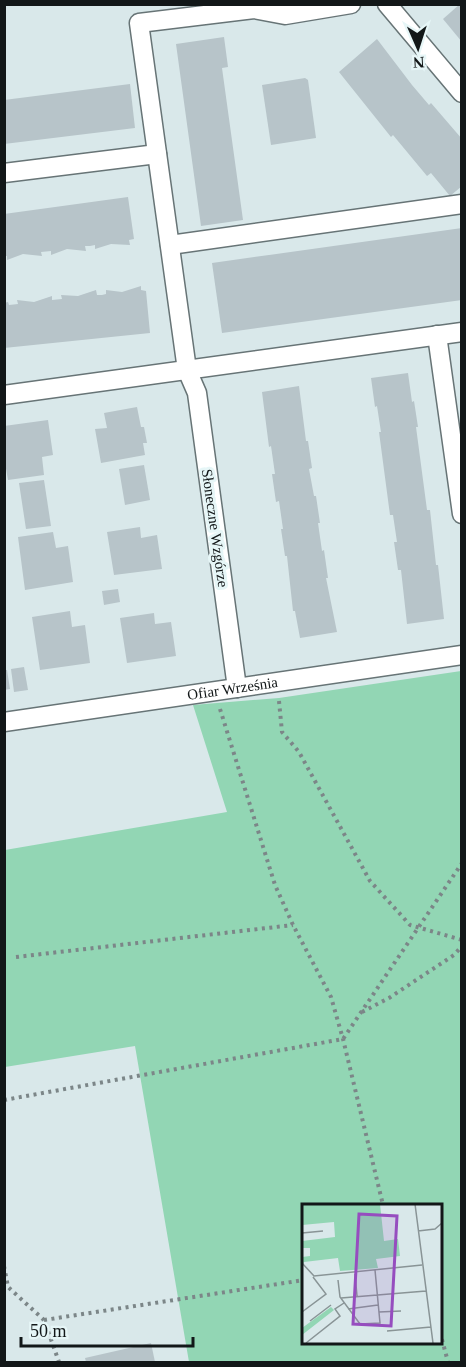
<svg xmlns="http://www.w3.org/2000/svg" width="466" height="1367" viewBox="0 0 466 1367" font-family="'Times New Roman',serif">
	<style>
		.grass { fill: #92d6b4; fill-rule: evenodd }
		.building { fill: #b7c4c9 }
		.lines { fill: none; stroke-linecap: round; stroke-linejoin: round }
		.street-casing { stroke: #677476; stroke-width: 21 }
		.path { stroke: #7c8688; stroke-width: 4; stroke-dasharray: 3 4.5; stroke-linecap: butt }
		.street { stroke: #fff; stroke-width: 18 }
		.labels { text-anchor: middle; stroke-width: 6; stroke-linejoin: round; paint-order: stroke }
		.street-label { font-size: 15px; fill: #121718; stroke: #e6f6f7 }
		.inset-road { fill: none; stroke: #899496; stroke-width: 1.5 }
		.view { fill: #964dbf; fill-opacity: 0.15; stroke: #964dbf; stroke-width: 3 }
		.inset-edge { fill: none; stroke: #121718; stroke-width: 3 }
	</style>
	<rect width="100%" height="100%" fill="#d9e8ea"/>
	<!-- grass -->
	<path class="grass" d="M461 671V1362H189L135 1046 5 1067V850L227 812 193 705 279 698ZM304 1205H440V1342H304Z"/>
	<!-- building -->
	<g class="building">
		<path d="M460 4H462V42L443 19Z"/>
		<path d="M224 37 228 67 222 68 243 220 201 226 176 44Z"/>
		<path d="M377 39 412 85 429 105 431 103 462 139V186L450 196 431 173 427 176 393 135 391 137 339 72Z"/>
		<path d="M305 78 308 80 316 138 271 145 262 85Z"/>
		<path d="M130 84 135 128 4 144V100Z"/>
		<path d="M128 197 134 239 129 240 130 245 111 244 95 249V245L90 246H85L86 251 67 249 51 255V251L41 252 42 256 23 254 7 260V256H4V214Z"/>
		<path d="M462 228V300L222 333 212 263Z"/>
		<path d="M141 286V290L146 291 150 333 4 348V303L8 302 9 305 18 304 17 300 34 302 52 296V300L62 299 61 295 78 296 96 290 97 295H102L106 294V290L122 292Z"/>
		<path d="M408 373 412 402 414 401 418 427H416L427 510H430L436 565H438L444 619 407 624 401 570H398L394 542H397L393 515H390L379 432H381L377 406 375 407 371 378Z"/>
		<path d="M299 386 306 441H308L312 468 309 469 314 496H316L320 523H318L322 551 324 550 328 578H326L337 632 300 638 295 611H293L287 556H285L281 529H283L279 501 276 502 272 474H275L271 446 269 447 262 392Z"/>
		<path d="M137 407 141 427H144L147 443H143L145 455 101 463 95 429 107 428 104 413Z"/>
		<path d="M48 420 53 455 42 457 44 475 8 480 4 457V426Z"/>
		<path d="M144 465 150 500 125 505 119 469Z"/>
		<path d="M44 480 51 526 26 529 19 483Z"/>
		<path d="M140 527 141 538 157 535 162 569 114 575 107 532Z"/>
		<path d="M53 532 56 548 68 546 73 582 25 590 18 537Z"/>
		<path d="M118 589 120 602 104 605 102 591Z"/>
		<path d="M70 611 72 627 85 625 90 663 40 670 32 617Z"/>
		<path d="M154 613 155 624 171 622 176 656 127 663 120 618Z"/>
		<path d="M24 667 28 690 14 692 11 669Z"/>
		<path d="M4 670H7L10 689 4 690Z"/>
		<path d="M151 1343 155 1362H86L85 1358Z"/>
	</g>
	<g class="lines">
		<defs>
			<g id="street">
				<path d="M387 4 462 93"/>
				<path d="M4 173 157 154"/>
				<path d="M170 245 462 204"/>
				<path d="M437 335 462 514"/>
				<path d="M4 395 462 332"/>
				<path d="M237 688 197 393 187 370 139 23 254 9 285 15 351 4"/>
				<path id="s1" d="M4 722 462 655"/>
			</g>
		</defs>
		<!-- street casing -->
		<use href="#street" class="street-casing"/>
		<!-- path -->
		<g class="path">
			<path d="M279 701 282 732 299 752 370 881 410 925 462 940"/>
			<path d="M220 709 275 885 293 925 331 997 343 1039 383 1205"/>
			<path d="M16 957 293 925"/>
			<path d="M362 1012 389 998 454 955 462 946"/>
			<path d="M4 1100 343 1039 462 863"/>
			<path d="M4 1266 8 1287 44 1320 59 1362"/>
			<path d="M44 1320 304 1280"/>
			<path d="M440 1332 448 1362"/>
		</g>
		<!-- street -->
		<use href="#street" class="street"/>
	</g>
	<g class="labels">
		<!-- street labels -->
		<g class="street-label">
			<text transform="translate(215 528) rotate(82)" y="5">Słoneczne Wzgórze</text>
			<text dy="5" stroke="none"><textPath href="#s1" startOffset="231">Ofiar Września</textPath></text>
		</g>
	</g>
	<!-- overview -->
	<g transform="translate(302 1204)">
		<rect width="140" height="140" fill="#d9e8ea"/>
		<path d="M0 0H78L82 37 96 35 98 52 74 55 76 64 38 67 36 54 2 58 0 63V53L8 52V44H0V37L33 33 32 18 0 21ZM29 103 32 106 0 131V124Z" fill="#92d6b4"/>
		<path class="inset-road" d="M113 0 131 139M116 27 133 25 140 19M0 29 21 27M0 59 12 72 120 61M53 70 55 92M36 76 38 93 58 120 78 119 73 66M39 94 124 87M46 105 76 101M0 108 24 90 11 73M77 108 99 107M8 117 29 101M85 127 129 123M4 139 38 112 33 105 42 99"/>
		<path class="view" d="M57 10 95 12 89 122 51 120Z"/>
		<rect width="140" height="140" class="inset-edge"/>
	</g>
	<!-- border -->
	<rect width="466" height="1367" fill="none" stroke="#121718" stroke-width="12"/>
	<!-- north arrow -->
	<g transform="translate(418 48) rotate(177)" stroke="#e6f6f7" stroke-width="4.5" paint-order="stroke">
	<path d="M0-4.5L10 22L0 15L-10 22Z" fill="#121718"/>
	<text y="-9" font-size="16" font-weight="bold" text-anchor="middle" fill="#121718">N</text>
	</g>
	<!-- scale -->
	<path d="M21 1337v9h172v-9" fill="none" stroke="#121718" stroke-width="3"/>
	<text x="30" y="1337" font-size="18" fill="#121718" stroke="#e6f6f7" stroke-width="4.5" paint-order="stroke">50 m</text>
</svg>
